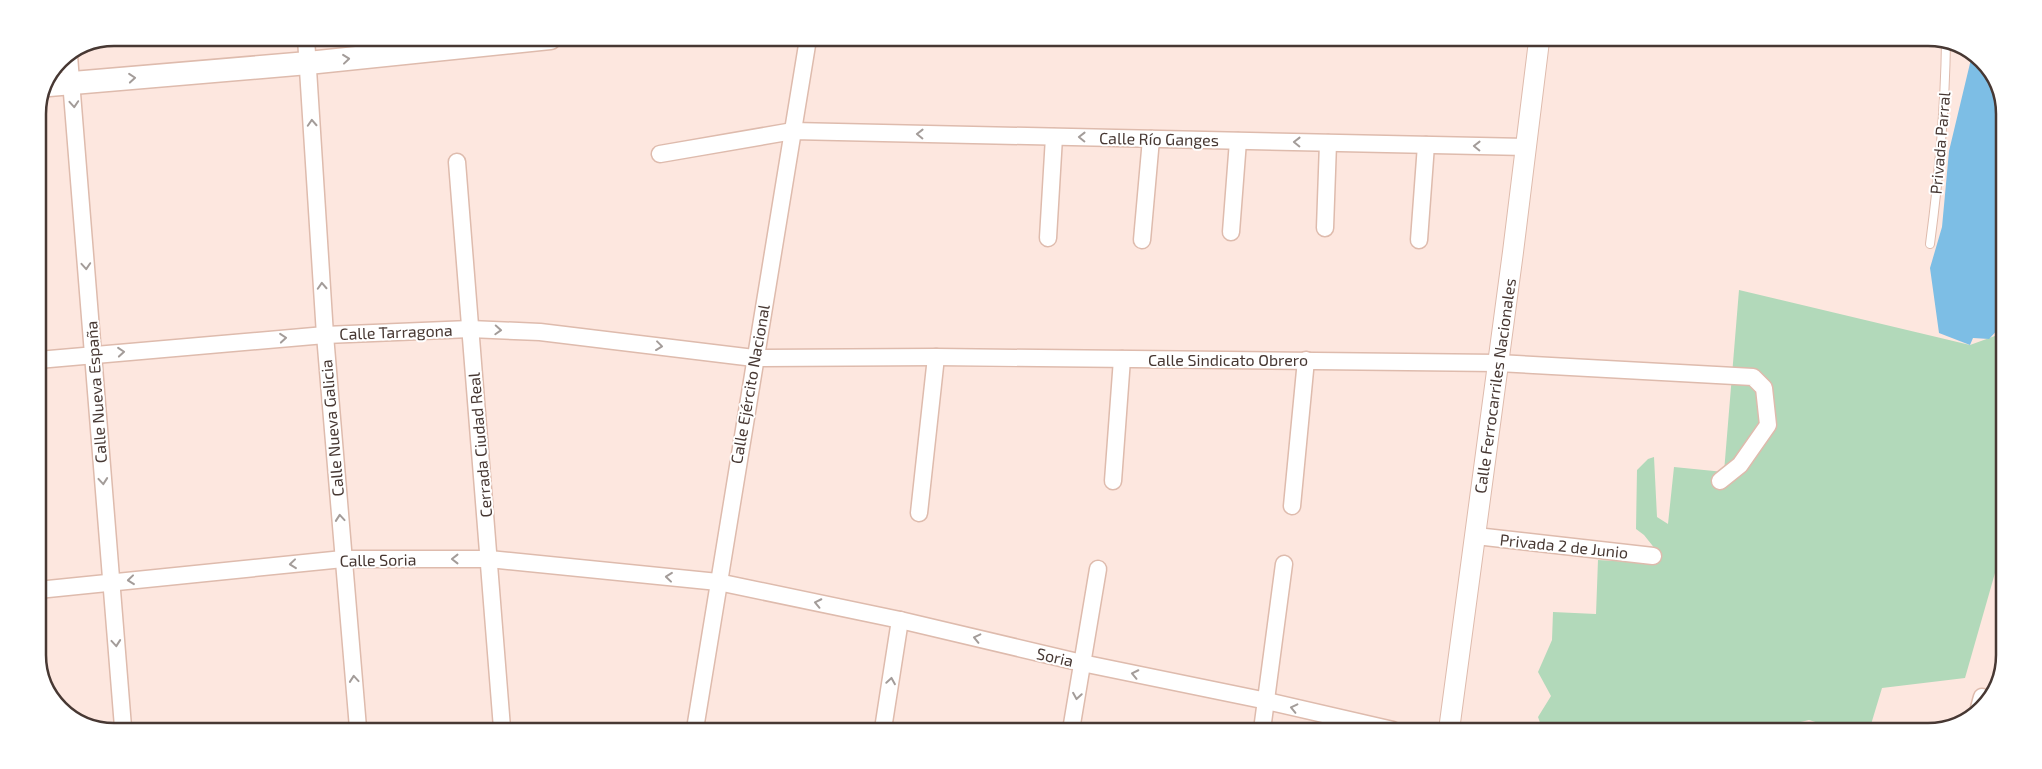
<svg xmlns="http://www.w3.org/2000/svg" width="2042" height="769" viewBox="0 0 2042 769" font-family="'Exo 2',sans-serif">
	<style>
		.green { fill: #b2d9ba }
		.water { fill: #7dbee5 }
		.lines { fill: none; stroke-linecap: round; stroke-linejoin: round }
		.service-casing { stroke: #debbad; stroke-width: 10 }
		.minor-casing { stroke: #debbad; stroke-width: 19 }
		.tertiary-casing { stroke: #debbad; stroke-width: 22 }
		.secondary-casing { stroke: #debbad; stroke-width: 25 }
		.service { stroke: #fff; stroke-width: 8 }
		.minor { stroke: #fff; stroke-width: 16 }
		.tertiary { stroke: #fff; stroke-width: 20 }
		.secondary { stroke: #fff; stroke-width: 22 }
		.oneway { stroke: #a39c99 }
		.labels { text-anchor: middle; stroke-width: 4; stroke-linejoin: round; paint-order: stroke }
		.street-label { font-size: 16px; fill: #473833; stroke: #fff }
		.rim { fill: none; stroke: #473833; stroke-width: 2.5 }
	</style>
	<rect width="100%" height="100%" fill="#fde7df"/>
	<!-- green -->
	<path class="green" d="M1739 290 1970 345 2003 333 2001 552 1965 678 1882 688 1869 731H1845L1809 720 1763 731H1543L1538 717 1551 696 1538 672 1552 640 1553 612 1596 614 1598 560 1648 563 1656 550 1644 535 1636 529 1637 470 1648 459 1654 457 1657 517 1668 524 1674 467 1724 472Z"/>
	<!-- water -->
	<path class="water" d="M1972 55 1989 68 2004 109 2003 324 1989 339 1973 338 1970 345 1939 333 1930 268 1942 227 1949 151Z"/>
	<g class="lines">
		<defs>
			<path id="service" d="M1930 244C1939 176 1945 110 1946 42"/>
			<g id="minor">
				<path d="M306 38 325 335 358 728"/>
				<path d="M69 56 123 727"/>
				<path d="M660 154 793 131 1526 147"/>
				<path d="M457 162 502 728"/>
				<path d="M1325 228 1328 143"/>
				<path d="M1231 232 1238 141"/>
				<path d="M1048 238 1054 137"/>
				<path d="M1142 240 1151 139"/>
				<path d="M1419 240 1426 145"/>
				<path d="M38 360 325 335 470 329 540 332 754 358 936 357 1498 363 1753 377 1764 388 1768 425 1740 465 1720 481"/>
				<path d="M1113 481 1122 359"/>
				<path d="M1292 506 1306 360"/>
				<path d="M919 513 936 357"/>
				<path d="M1476 536 1653 556"/>
				<path d="M38 590 343 559H489L718 582 900 620 1082 663 1267 701 1393 730"/>
				<path d="M1979 708 1982 697"/>
				<path d="M695 729 808 39"/>
				<path d="M883 729 900 620"/>
				<path d="M1071 730 1098 569"/>
				<path d="M1262 730 1284 564"/>
			</g>
			<path id="tertiary" d="M1449 730 1513 252 1539 41"/>
			<path id="secondary" d="M49 85 308 63 550 38"/>
		</defs>
		<!-- service casing -->
		<use href="#service" class="service-casing"/>
		<!-- minor casing -->
		<use href="#minor" class="minor-casing"/>
		<!-- tertiary casing -->
		<use href="#tertiary" class="tertiary-casing"/>
		<!-- secondary casing -->
		<use href="#secondary" class="secondary-casing"/>
		<!-- service -->
		<use href="#service" class="service"/>
		<!-- minor -->
		<use href="#minor" class="minor"/>
		<!-- tertiary -->
		<use href="#tertiary" class="tertiary"/>
		<!-- secondary -->
		<use href="#secondary" class="secondary"/>
	</g>
	<!-- one-way arrows -->
	<defs><path id="oneway-chevron" d="M-2-3.5L2.5 0L-2 3.5" fill="none" stroke-width="1.6" stroke-linecap="round" stroke-linejoin="round" transform="scale(1.25)"/></defs>
	<g class="oneway">
		<use href="#oneway-chevron" transform="translate(346 59) rotate(-6)"/>
		<use href="#oneway-chevron" transform="translate(132 78) rotate(-5)"/>
		<use href="#oneway-chevron" transform="translate(74 104) rotate(86)"/>
		<use href="#oneway-chevron" transform="translate(312 123) rotate(-93)"/>
		<use href="#oneway-chevron" transform="translate(920 134) rotate(-179)"/>
		<use href="#oneway-chevron" transform="translate(1082 137) rotate(-179)"/>
		<use href="#oneway-chevron" transform="translate(1297 142) rotate(-179)"/>
		<use href="#oneway-chevron" transform="translate(1477 146) rotate(-179)"/>
		<use href="#oneway-chevron" transform="translate(86 266) rotate(86)"/>
		<use href="#oneway-chevron" transform="translate(322 286) rotate(-93)"/>
		<use href="#oneway-chevron" transform="translate(498 330) rotate(3)"/>
		<use href="#oneway-chevron" transform="translate(283 338) rotate(-5)"/>
		<use href="#oneway-chevron" transform="translate(659 346) rotate(7)"/>
		<use href="#oneway-chevron" transform="translate(121 352) rotate(-5)"/>
		<use href="#oneway-chevron" transform="translate(103 481) rotate(85)"/>
		<use href="#oneway-chevron" transform="translate(340 518) rotate(-95)"/>
		<use href="#oneway-chevron" transform="translate(455 559) rotate(-180)"/>
		<use href="#oneway-chevron" transform="translate(293 564) rotate(174)"/>
		<use href="#oneway-chevron" transform="translate(669 577) rotate(-174)"/>
		<use href="#oneway-chevron" transform="translate(131 580) rotate(174)"/>
		<use href="#oneway-chevron" transform="translate(818 603) rotate(-168)"/>
		<use href="#oneway-chevron" transform="translate(977 638) rotate(-167)"/>
		<use href="#oneway-chevron" transform="translate(116 643) rotate(85)"/>
		<use href="#oneway-chevron" transform="translate(1135 674) rotate(-168)"/>
		<use href="#oneway-chevron" transform="translate(354 679) rotate(-95)"/>
		<use href="#oneway-chevron" transform="translate(891 681) rotate(-81)"/>
		<use href="#oneway-chevron" transform="translate(1077 696) rotate(99)"/>
		<use href="#oneway-chevron" transform="translate(1294 708) rotate(-167)"/>
	</g>
	<g class="labels">
		<!-- street labels -->
		<g class="street-label">
			<text transform="translate(1159 139) rotate(1)" y="6">Calle Río Ganges</text>
			<text transform="translate(1940 143) rotate(-85)" y="6">Privada Parral</text>
			<text transform="translate(396 332) rotate(-2)" y="6">Calle Tarragona</text>
			<text x="1228" y="366">Calle Sindicato Obrero</text>
			<text transform="translate(750 384) rotate(-80)" y="6">Calle Ejército Nacional</text>
			<text transform="translate(1495 386) rotate(-82)" y="6">Calle Ferrocarriles Nacionales</text>
			<text transform="translate(96 392) rotate(-94)" y="6">Calle Nueva España</text>
			<text transform="translate(332 428) rotate(-95)" y="6">Calle Nueva Galicia</text>
			<text transform="translate(480 445) rotate(-95)" y="6">Cerrada Ciudad Real</text>
			<text transform="translate(1564 546) rotate(6)" y="6">Privada 2 de Junio</text>
			<text transform="translate(378 560) rotate(-1)" y="6">Calle Soria</text>
			<text transform="translate(1055 657) rotate(13)" y="6">Soria</text>
		</g>
	</g>
	<!-- crop -->
	<path d="M0 0H2042V769H0ZM114 46H1928A68 68 0 0 1 1996 114V655A68 68 0 0 1 1928 723H114A68 68 0 0 1 46 655V114A68 68 0 0 1 114 46Z" fill="#fff" fill-rule="evenodd"/>
	<path class="rim" d="M114 46H1928A68 68 0 0 1 1996 114V655A68 68 0 0 1 1928 723H114A68 68 0 0 1 46 655V114A68 68 0 0 1 114 46Z"/>
</svg>
